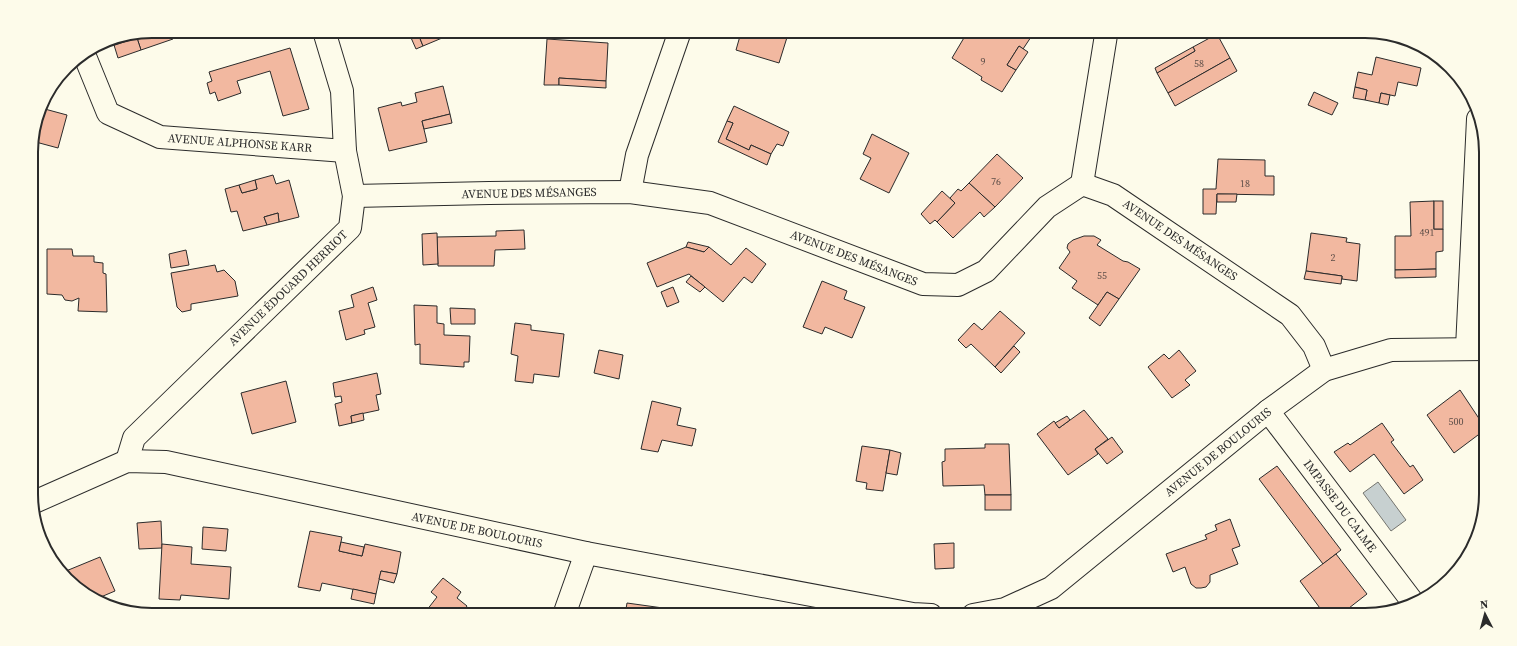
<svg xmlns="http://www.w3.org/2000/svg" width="1517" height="646" viewBox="0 0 1517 646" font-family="'Source Serif 4',serif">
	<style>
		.water { fill: #c7d0d0; stroke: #74746e }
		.building { fill: #f2b8a0; stroke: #2b2b2b }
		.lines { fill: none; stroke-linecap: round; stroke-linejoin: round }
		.minor-casing { stroke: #2b2b2b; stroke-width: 24 }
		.tertiary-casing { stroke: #2b2b2b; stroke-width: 24 }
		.minor { stroke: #fdfbea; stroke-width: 22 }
		.tertiary { stroke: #fdfbea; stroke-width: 22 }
		.labels { text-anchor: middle; stroke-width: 3; stroke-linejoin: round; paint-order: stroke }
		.number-label { font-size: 10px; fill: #5d4e48 }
		.street-label { font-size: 12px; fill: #2b2b2b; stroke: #fdfbea }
		.rim { fill: none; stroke: #2b2b2b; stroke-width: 2 }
	</style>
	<rect width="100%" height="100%" fill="#fdfbea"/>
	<!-- water -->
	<path class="water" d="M1378 482 1406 520 1391 531 1363 493Z"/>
	<!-- building -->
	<g class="building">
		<path d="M152 31H170L173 39 141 50 137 38 114 45 112 39Z"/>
		<path d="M408 31H417L423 46 416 49Z"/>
		<path d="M417 31H453L454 33 423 46Z"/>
		<path d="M736 31H789L779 63 736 50 740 36 735 34Z"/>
		<path d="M968 31H975L981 34 983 31H1035L1023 49 1019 46 1007 65 1016 70 1002 92 981 80 982 77 952 58Z"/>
		<path d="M1217 34 1230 58 1168 93 1157 73 1195 51 1193 47Z"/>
		<path d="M137 38 141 50 118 58 114 45Z"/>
		<path d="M547 39 608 43 606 81 559 78V85H544Z"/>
		<path d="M1019 46 1028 52 1016 70 1007 65Z"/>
		<path d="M1193 47 1195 51 1157 73 1155 68Z"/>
		<path d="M290 48 309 109 283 116 270 71 237 81 241 93 218 101 215 92 210 94 207 83 212 81 209 72Z"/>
		<path d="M1376 57 1421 68 1417 86 1398 82 1395 96 1381 93 1379 103 1365 100 1367 90 1355 87 1358 72 1372 75Z"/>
		<path d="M1230 58 1237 71 1175 106 1168 93Z"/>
		<path d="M559 78 606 81V88L559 85Z"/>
		<path d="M443 86 450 114 422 121 427 142 389 151 378 108 401 102 402 106 417 102 415 93Z"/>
		<path d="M1355 87 1367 90 1365 100 1353 98Z"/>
		<path d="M1314 92 1338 103 1332 115 1308 105Z"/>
		<path d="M1381 93 1390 95 1388 105 1379 103Z"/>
		<path d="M734 106 789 132 783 146 777 144 771 154 751 145 749 150 726 139 733 123 727 121Z"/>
		<path d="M41 108 67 115 58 148 32 141Z"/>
		<path d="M450 114 452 123 424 129 422 121Z"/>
		<path d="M727 121 733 123 726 139 749 150 751 145 771 154 767 165 718 142Z"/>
		<path d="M872 134 909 153 889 193 860 179 871 158 863 154Z"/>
		<path d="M997 154 1023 178 995 207 969 183Z"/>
		<path d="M1218 159 1265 160V176H1274V195L1217 194 1216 214H1203V189H1216Z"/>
		<path d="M273 175 276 184 289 180 299 217 279 222 278 213 264 217 267 225 243 231 237 211 231 212 225 189 239 185 242 193 257 189 255 180Z"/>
		<path d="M255 180 257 189 242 193 239 185Z"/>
		<path d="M969 183 995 207 984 217 980 212 953 238 937 222 955 203 950 198 958 189 961 191Z"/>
		<path d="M942 191 955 203 937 222 935 220 930 224 921 214Z"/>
		<path d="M1217 194H1237L1236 202H1217Z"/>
		<path d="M1434 201V229H1443V251L1436 252V269L1395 270V236H1411L1410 202Z"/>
		<rect x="1434" y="201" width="9" height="28"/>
		<path d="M278 213 279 222 267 225 264 217Z"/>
		<path d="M524 230 525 249 495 250 494 266H438L437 237 496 236V231Z"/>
		<path d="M437 233 438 264 423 265 422 234Z"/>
		<path d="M1311 233 1347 238 1346 242 1360 244 1357 281 1342 279V276L1306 271Z"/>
		<path d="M1084 236H1094L1101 240 1097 245 1123 261 1128 262 1140 269 1119 299 1107 292 1098 305 1072 288 1077 281 1059 268 1070 252 1067 248 1068 244 1073 240Z"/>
		<path d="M688 242 709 247 704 252 686 247Z"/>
		<path d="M686 247 704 252 709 247 731 265 746 248 766 264 752 283 744 277 723 302 689 274 657 287 647 263Z"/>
		<path d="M47 249H72L73 256H94V262L103 263V273L106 274 107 312 78 311 79 298 72 301 65 300 62 295 47 294Z"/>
		<path d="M186 250 189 265 171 268 169 254Z"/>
		<path d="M215 265 217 272 224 270 235 281 238 296 191 304V310L182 312 177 307 171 273Z"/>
		<path d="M1436 269V277L1395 278V270Z"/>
		<path d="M1306 271 1342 276 1341 284 1304 279Z"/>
		<path d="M691 276 705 287 700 292 686 282Z"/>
		<path d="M822 281 847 291 844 299 865 307 852 338 825 327 822 334 803 327Z"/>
		<path d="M373 287 377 300 368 303 375 327 364 330 365 334 346 340 339 311 354 307 351 295Z"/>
		<path d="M673 287 679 302 667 307 661 292Z"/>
		<path d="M1107 292 1119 299 1100 326 1089 318Z"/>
		<path d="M414 305 437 306V323L444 324V335L470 336 469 362H464V367L420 364V344L415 345Z"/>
		<path d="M450 308 475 309V324H451Z"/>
		<path d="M1000 311 1025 333 995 367 971 344 966 348 958 340 974 323 982 330Z"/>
		<path d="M515 323 531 325V330L564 334 559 377 534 374 533 383 515 381 518 356 511 354Z"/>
		<path d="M1014 346 1020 352 1001 373 995 367Z"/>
		<path d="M599 350 623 355 619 379 594 373Z"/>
		<path d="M1179 350 1196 371 1185 380 1190 385 1172 398 1148 367 1164 354 1169 359Z"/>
		<path d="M377 373 381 394 376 395 379 410 351 416 352 423 339 426 335 404 342 402 341 396 335 397 333 383Z"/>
		<path d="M286 381 296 422 252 434 241 393Z"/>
		<path d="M1460 390 1486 429 1454 453 1427 415Z"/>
		<path d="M652 401 681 408 677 425 696 429 692 446 662 440 658 452 641 449Z"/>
		<path d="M1084 410 1108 439 1095 449 1098 454 1068 475 1037 434 1054 421 1059 428Z"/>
		<path d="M363 413 364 420 352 423 351 416Z"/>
		<path d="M1067 416 1070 420 1059 428 1055 423Z"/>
		<path d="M1382 423 1394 440 1391 442 1410 467 1413 465 1423 480 1404 494 1374 454 1350 472 1334 452 1348 443 1350 445Z"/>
		<path d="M1112 437 1123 452 1107 464 1095 449Z"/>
		<path d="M985 444H1009L1011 495H985L984 485 943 486 942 462 945 461V449L985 448Z"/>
		<path d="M862 446 890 450 883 491 866 489 867 483 856 481Z"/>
		<path d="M890 450 901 453 897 475 886 473Z"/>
		<path d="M1277 466 1341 550 1323 564 1259 479Z"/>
		<rect x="985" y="495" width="26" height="15"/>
		<path d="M1230 519 1240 546 1232 549 1238 564 1210 575V582L1206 587 1201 588H1196L1191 584 1185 567 1173 572 1166 554 1207 539 1205 535 1217 530 1215 525Z"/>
		<path d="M161 521 162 548 139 549 137 523Z"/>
		<path d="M203 527 228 529 226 551 202 549Z"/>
		<path d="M310 531 342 537 339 551 362 556 365 544 401 552 397 574 381 571 376 594 322 583 320 591 298 587Z"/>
		<path d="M341 542 364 547 362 556 339 551Z"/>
		<path d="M954 543V568L935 569 934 544Z"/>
		<path d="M162 544 192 547 191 564 231 567 229 599 181 595 180 600 159 599Z"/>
		<path d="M1336 554 1367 594 1340 615H1325L1300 581Z"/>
		<path d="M100 557 115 591 96 599 66 576 68 575 66 571Z"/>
		<path d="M381 571 397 574 394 583 379 579Z"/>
		<path d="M443 578 461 592 457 598 467 606 461 615H423L437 597 431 592Z"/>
		<path d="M353 589 376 594 374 604 351 599Z"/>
		<path d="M627 603 663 608 662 615H625Z"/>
	</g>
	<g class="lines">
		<defs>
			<g id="minor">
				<path d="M84 54 108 113 160 137 345 151"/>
				<path d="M1082 184 1106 35 1105 31"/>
				<path d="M630 192 637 155 680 31"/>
				<path d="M354 196 489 193 630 192 710 203 923 284 958 285 986 271 1047 207 1082 184 1113 195 1290 315 1314 346 1324 370"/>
				<path d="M1467 348 1478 119"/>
				<path d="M1268 411 1412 601"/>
				<path d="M127 461 134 438 350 228 354 196 345 151 342 91 324 31"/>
				<path d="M564 615 586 553"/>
			</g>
			<g id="tertiary">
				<path d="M32 503 127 461 166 462 586 553 913 614 931 615"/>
				<path d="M973 615 1005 609 1051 588 1268 411 1324 370 1391 350 1486 349"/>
			</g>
		</defs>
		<!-- minor casing -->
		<use href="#minor" class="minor-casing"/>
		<!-- tertiary casing -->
		<use href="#tertiary" class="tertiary-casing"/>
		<!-- minor -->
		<use href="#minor" class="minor"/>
		<!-- tertiary -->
		<use href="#tertiary" class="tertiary"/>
	</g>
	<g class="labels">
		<!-- number labels -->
		<g class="number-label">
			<text x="983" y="65">9</text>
			<text x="1199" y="67">58</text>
			<text x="996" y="185">76</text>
			<text x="1245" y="187">18</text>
			<text x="1427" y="236">491</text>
			<text x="1333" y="261">2</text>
			<text x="1102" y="279">55</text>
			<text x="1456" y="425">500</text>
		</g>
		<!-- street labels -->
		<g class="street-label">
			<text transform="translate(240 143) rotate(4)" y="4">AVENUE ALPHONSE KARR</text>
			<text transform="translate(529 193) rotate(-1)" y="4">AVENUE DES MÉSANGES</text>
			<text transform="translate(1180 240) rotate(34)" y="4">AVENUE DES MÉSANGES</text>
			<text transform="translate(854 258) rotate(21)" y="4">AVENUE DES MÉSANGES</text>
			<text transform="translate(288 288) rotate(-44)" y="4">AVENUE ÉDOUARD HERRIOT</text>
			<text transform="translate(1218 452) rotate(-39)" y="4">AVENUE DE BOULOURIS</text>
			<text transform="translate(1340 506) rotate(53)" y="4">IMPASSE DU CALME</text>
			<text transform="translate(477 530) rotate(12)" y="4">AVENUE DE BOULOURIS</text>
		</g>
	</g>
	<!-- crop -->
	<path d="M0 0H1517V646H0ZM152 38H1365A114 114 0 0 1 1479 152V494A114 114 0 0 1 1365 608H152A114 114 0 0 1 38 494V152A114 114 0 0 1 152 38Z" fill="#fdfbea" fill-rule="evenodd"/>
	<path class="rim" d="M152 38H1365A114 114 0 0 1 1479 152V494A114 114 0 0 1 1365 608H152A114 114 0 0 1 38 494V152A114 114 0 0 1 152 38Z"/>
	<!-- north arrow -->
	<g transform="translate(1485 614) rotate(354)" stroke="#fdfbea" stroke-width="3" paint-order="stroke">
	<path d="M0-3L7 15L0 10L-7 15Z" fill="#2b2b2b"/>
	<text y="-6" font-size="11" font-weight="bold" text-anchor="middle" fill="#2b2b2b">N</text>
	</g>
</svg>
